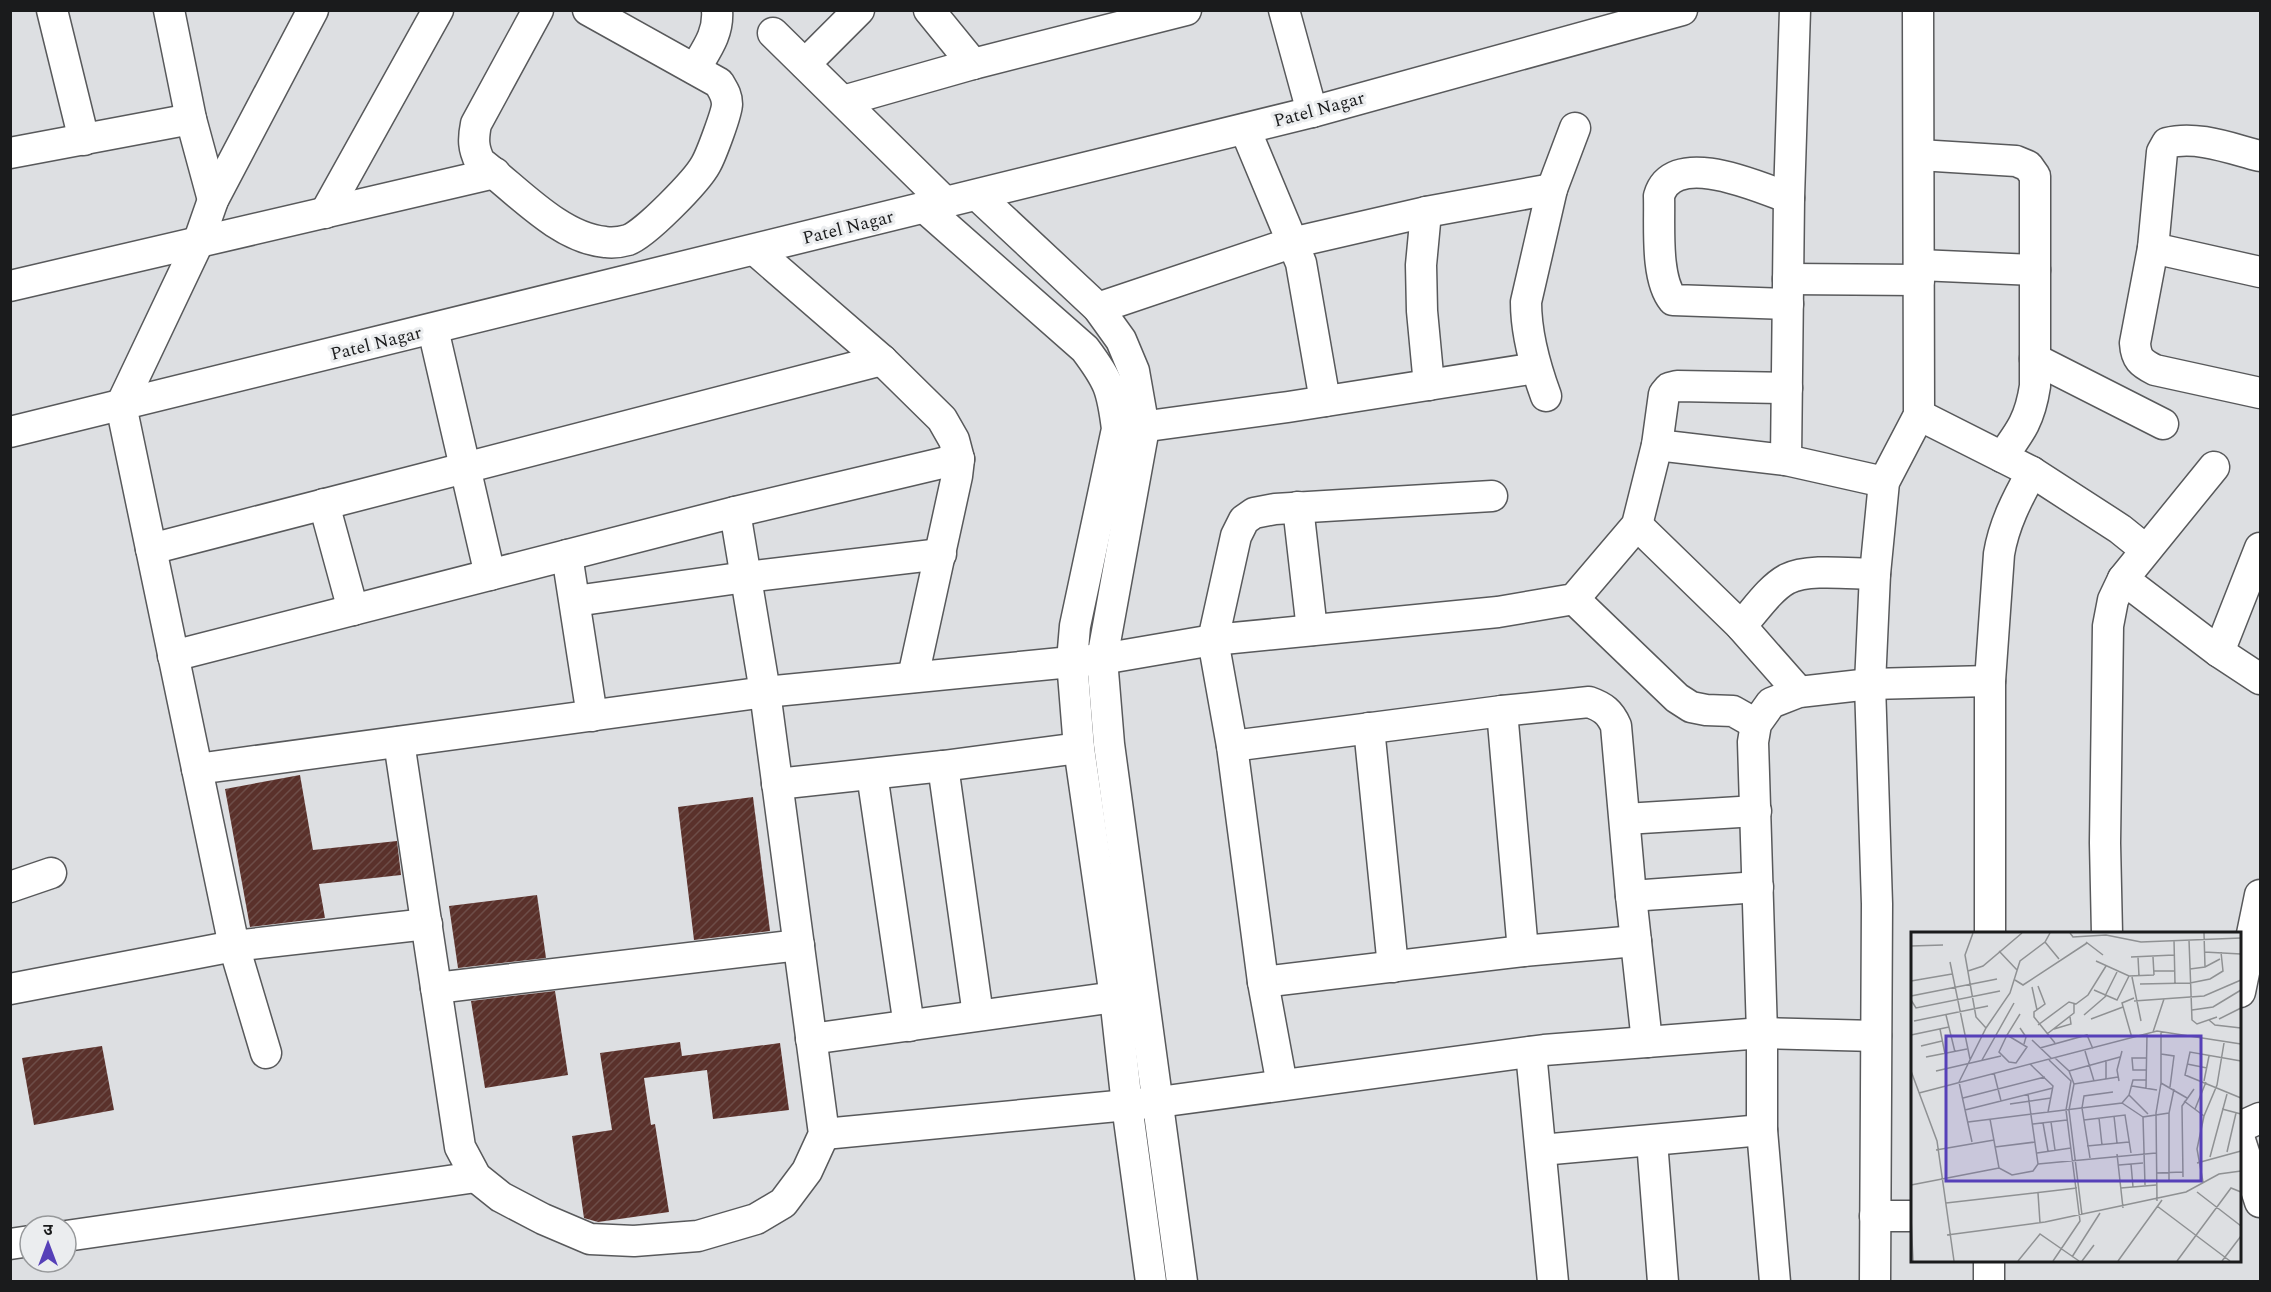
<svg xmlns="http://www.w3.org/2000/svg" width="2271" height="1292" viewBox="0 0 2271 1292" font-family="Spectral,'Noto Sans Devanagari',serif">
	<style>
		.building { fill: url(#building-hatch) }
		.lines { fill: none; stroke-linecap: round; stroke-linejoin: round }
		.minor-casing { stroke: #58595b; stroke-width: 33 }
		.minor { stroke: #fff; stroke-width: 30 }
		.labels { text-anchor: middle; stroke-width: 6; stroke-linejoin: round; paint-order: stroke }
		.street-label { font-size: 18px; fill: #1a1b1c; stroke: #ebedef }
		.inset-road { fill: none; stroke: #8f9193; stroke-width: 1.5 }
		.view { fill: #5640b8; fill-opacity: 0.15; stroke: #5640b8; stroke-width: 3 }
		.inset-edge { fill: none; stroke: #1a1b1c; stroke-width: 3 }
	</style>
	<defs>
		<pattern id="building-hatch" width="6" height="6" patternUnits="userSpaceOnUse" patternTransform="scale(1.5)"><rect width="6" height="6" fill="#5a312b"/><path d="M-1 1l2-2M0 6l6-6M5 7l2-2" fill="none" stroke="#6d4d48"/></pattern>
	</defs>
	<rect width="100%" height="100%" fill="#dddfe2"/>
	<!-- building -->
	<g class="building">
		<path d="M300 775 313 850 397 841 401 875 319 884 325 918 250 927 225 789Z"/>
		<path d="M753 797 770 931 694 940 678 807Z"/>
		<path d="M537 895 546 958 458 968 449 906Z"/>
		<path d="M555 991 568 1075 485 1088 471 1001Z"/>
		<path d="M680 1042 682 1056 780 1043 789 1110 713 1119 707 1070 644 1078 651 1125 655 1124 669 1212 598 1222 584 1218 572 1136 612 1130 600 1053Z"/>
		<path d="M102 1046 114 1110 34 1125 22 1058Z"/>
	</g>
	<g class="lines">
		<defs>
			<g id="minor">
				<path d="M52 10 84 140"/>
				<path d="M169 10 191 119 213 200"/>
				<path d="M538 10 476 124C473 139 473 148 480 162 516 189 559 238 605 242 612 243 621 242 628 240 645 234 697 181 706 164 711 155 727 113 727 104 727 95 723 90 719 83L588 10"/>
				<path d="M929 10 973 64"/>
				<path d="M1284 10 1312 112"/>
				<path d="M773 33 946 203"/>
				<path d="M805 64 859 10"/>
				<path d="M695 69C706 50 719 34 717 10"/>
				<path d="M843 101 973 64 1186 10"/>
				<path d="M1245 129 1301 263 1325 401"/>
				<path d="M10 153 191 119"/>
				<path d="M1919 155 2016 161 2028 166 2035 176V386C2030 419 2021 431 2002 457"/>
				<path d="M2260 156C2232 149 2197 135 2167 143L2162 152 2153 248 2135 343C2136 359 2141 363 2155 370L2260 393"/>
				<path d="M977 195 1098 308 1121 340 1134 371 1144 428 1102 659 1109 744 1182 1282"/>
				<path d="M925 208 1085 349C1109 381 1112 389 1117 429L1075 626 1072 661 1079 748 1115 997 1127 1105 1151 1282"/>
				<path d="M1426 212 1421 265 1422 311 1429 385"/>
				<path d="M325 213 438 10"/>
				<path d="M2153 248 2260 272"/>
				<path d="M755 250 882 360 942 419 954 440 959 459 957 476 913 677"/>
				<path d="M1919 265 2035 270"/>
				<path d="M1788 279 1919 280"/>
				<path d="M10 286 495 173"/>
				<path d="M1788 304 1673 300C1655 278 1660 224 1659 196 1673 148 1759 187 1789 198"/>
				<path d="M1098 308 1291 243 1426 212 1552 189"/>
				<path d="M433 329 490 575"/>
				<path d="M2035 359 2163 424"/>
				<path d="M1546 396C1535 366 1526 335 1526 302L1552 189 1575 128"/>
				<path d="M1919 415 2032 472 2120 529 2146 550"/>
				<path d="M1126 429 1288 407 1536 368"/>
				<path d="M10 432 1312 112 1682 10"/>
				<path d="M1657 445 1786 460 1884 482"/>
				<path d="M1786 460 1789 198 1795 10"/>
				<path d="M324 504 353 610"/>
				<path d="M1298 507 1312 630"/>
				<path d="M1637 525 1741 626 1799 692"/>
				<path d="M151 549 882 360"/>
				<path d="M567 555 592 716"/>
				<path d="M2123 579 2219 652 2260 679"/>
				<path d="M1574 599 1677 698 1691 707 1706 710 1733 711 1756 724"/>
				<path d="M575 601 746 577 941 554"/>
				<path d="M1741 626C1755 611 1769 589 1787 579 1809 568 1851 574 1875 574"/>
				<path d="M2219 652 2260 548"/>
				<path d="M173 656 735 512 959 459"/>
				<path d="M1502 711 1523 951"/>
				<path d="M1369 728 1393 967"/>
				<path d="M399 742 460 1147 476 1177 501 1197 543 1219 590 1239 634 1241 698 1236 756 1219 783 1203 807 1171 824 1134 765 692 735 512"/>
				<path d="M1232 746 1502 711 1589 702C1603 707 1610 712 1616 726L1631 896 1647 1042"/>
				<path d="M943 766 978 1015"/>
				<path d="M197 769 765 692 1102 659 1213 640 1498 612 1574 599 1637 525 1657 445 1664 394 1669 388 1677 386 1787 388"/>
				<path d="M872 774 909 1026"/>
				<path d="M777 784 943 766 1079 748"/>
				<path d="M1625 819 1756 811"/>
				<path d="M10 887 51 873"/>
				<path d="M1631 896 1758 887"/>
				<path d="M1990 934V681L1999 554C2004 524 2017 499 2032 472"/>
				<path d="M2107 934 2105 843 2108 626 2113 600 2123 579 2214 467"/>
				<path d="M1263 982 1523 951 1636 941"/>
				<path d="M436 988 799 945"/>
				<path d="M10 989 234 946 427 924"/>
				<path d="M2240 992 2260 895"/>
				<path d="M811 1039 1115 997"/>
				<path d="M1531 1052 1553 1282"/>
				<path d="M266 1053 234 946 121 405 198 243 213 200 313 10"/>
				<path d="M1282 1085 1263 982 1232 746 1213 640 1236 536 1244 520 1254 513 1275 509 1492 496"/>
				<path d="M2240 1127 2260 1118"/>
				<path d="M824 1134 1159 1102 1544 1050 1762 1033 1876 1036"/>
				<path d="M2240 1140 2260 1202"/>
				<path d="M1652 1141 1663 1282"/>
				<path d="M1541 1150 1762 1130"/>
				<path d="M1875 1216H1912"/>
				<path d="M66 1236 476 1177"/>
				<path d="M10 1244 30 1241"/>
				<path d="M1775 1282 1762 1130V1033L1753 742 1756 724 1771 703 1799 692 1870 684 1990 681"/>
				<path d="M1875 1282 1877 904 1870 684 1875 574 1884 482 1919 415 1918 10"/>
				<path d="M1989 1282V1260"/>
			</g>
		</defs>
		<!-- minor casing -->
		<use href="#minor" class="minor-casing"/>
		<!-- minor -->
		<use href="#minor" class="minor"/>
	</g>
	<g class="labels">
		<!-- street labels -->
		<g class="street-label">
			<text transform="translate(1319 109) rotate(-15)" y="6">Patel Nagar</text>
			<text transform="translate(848 227) rotate(-14)" y="6">Patel Nagar</text>
			<text transform="translate(376 343) rotate(-14)" y="6">Patel Nagar</text>
		</g>
	</g>
	<!-- overview -->
	<g transform="translate(1911 932)">
		<rect width="330" height="330" fill="#dddfe2"/>
		<path class="inset-road" d="M62 1 54 23 65 85 75 96M159 1 162 5 195 3 230 10 330 6M293 1 294 35M263 8 264 52M278 8 281 88 286 92 306 85M134 10 148 27M175 10 192 23M0 14 32 13M88 19 106 38M293 20 330 22M220 25 263 23M227 25 228 44M242 25 243 43M185 29 218 44 243 43M39 30 59 127M279 37 294 35 309 27M57 39 72 34 111 1M243 39H263M221 45 230 89M104 48 112 53 176 11M0 49 41 42M229 52 279 51 299 47 312 39 310 20M127 54 134 72 123 80V85L144 111M121 55 126 78M183 58 206 68 218 44M0 64 86 47M194 64 206 40M0 68 5 76 89 59M223 69 293 64 330 48M281 78 302 75 330 58M35 83 44 120M173 83 195 64M180 87 212 75M308 87 330 76M298 88 304 93 330 96M3 89 77 74M127 93 158 70 165 72 177 63 195 34M109 96 115 105 113 112M29 97 34 122M143 97 160 92 159 85M242 100 253 67M136 102 163 81V72M0 103 38 95M96 103 116 115 105 131 98 130 88 120 96 103 109 82M221 106 211 71 223 66M121 108 141 127M10 114 31 109M129 116 176 103 182 117M174 119 183 149M250 122 263 124 259 155M15 125 56 117M144 126 158 139 163 152 158 178 171 283M71 128 103 71M138 128 160 149 155 178 169 289 142 329M195 128V147M330 129 279 120 274 143 330 166M119 132 142 154 137 180M276 132 296 136M235 138H222L221 126H235M0 139 26 209 43 329M25 139 90 124M158 139 209 125M83 141 90 169M208 149 206 138 211 119M293 149 298 124M250 151 276 166M163 152 207 145M221 154 246 158M235 156 236 102M8 161 246 99 330 112M218 163 237 182M52 166 134 145M273 169 293 184M211 171 232 185M99 172 140 166M284 177 295 150M311 177 330 182M54 178 142 156M203 184 206 211M188 186 191 213M79 187 88 236 101 243 122 239 127 232 117 162M173 188 214 183 220 221M57 190 211 171 218 163 222 148H235M140 190 144 218M132 191 137 219M122 192 156 188M61 210 48 150 75 96 99 61 109 29 134 10 139 1M176 214 218 210M84 215 124 210M25 218 83 208M316 220 325 181M126 221 160 216M206 222 212 276M299 225 316 162M179 226 171 176 173 164 202 160M286 231 330 219M127 232 245 221M220 232 222 255M208 233 232 231M245 241 272 240M272 245 271 174 283 157M258 248V181L263 157M292 250 286 217 293 184 306 153 313 111M0 253 88 236M234 253 232 185 258 181M210 256 245 253M286 260 330 294M127 261 129 291M246 269 245 181 250 151V99M35 271 166 256M246 274 319 329M0 285 2 329M36 303 134 290 275 260 308 242 330 239M161 325 189 281M107 329 129 302 168 329M171 329 183 313M207 329 251 268M266 329 320 256 330 260M311 329 330 304"/>
		<path class="view" d="M35 104H290V249H35Z"/>
		<rect width="330" height="330" class="inset-edge"/>
	</g>
	<!-- border -->
	<rect width="2271" height="1292" fill="none" stroke="#1a1b1c" stroke-width="24"/>
	<!-- north arrow -->
	<g transform="translate(48 1244)"><circle r="28" fill="#ebedef" stroke="#97999b" stroke-width="1.5"/>
	<path d="M0-4.5L10 22L0 15L-10 22Z" fill="#5640b8"/>
	<text y="-9" font-size="16" font-weight="bold" text-anchor="middle" fill="#1a1b1c">उ</text>
	</g>
</svg>
